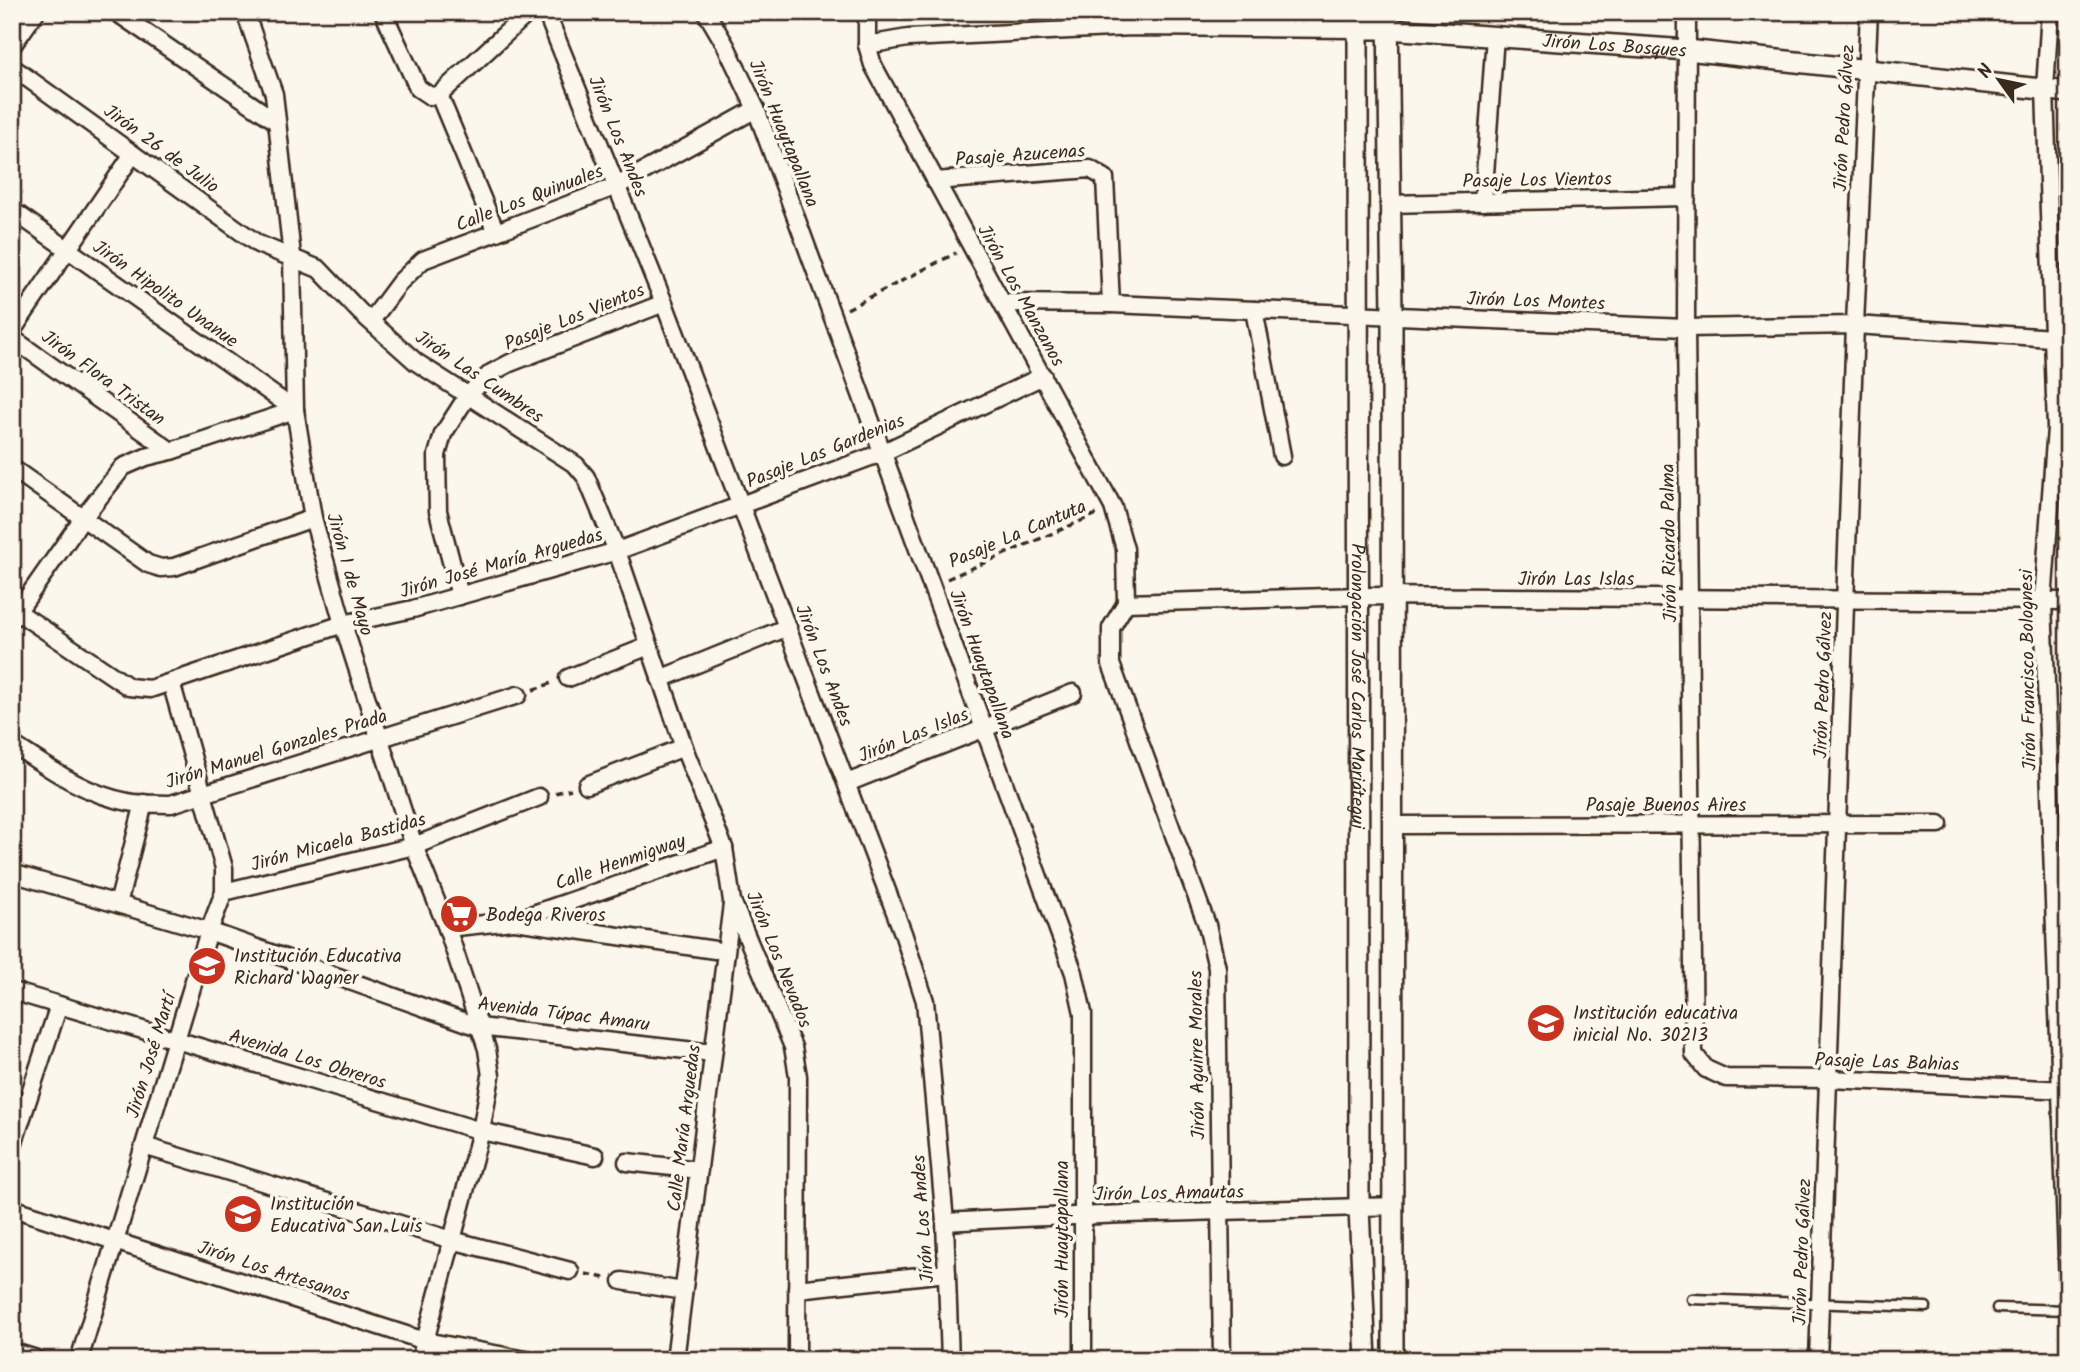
<svg xmlns="http://www.w3.org/2000/svg" width="2080" height="1372" viewBox="0 0 2080 1372" font-family="Kalam,sans-serif">
	<style>
		.lines { fill: none; stroke-linecap: round; stroke-linejoin: round }
		.service-casing { stroke: #3b2a1e; stroke-width: 13 }
		.minor-casing { stroke: #3b2a1e; stroke-width: 21 }
		.tertiary-casing { stroke: #3b2a1e; stroke-width: 24 }
		.path { stroke: #3b2a1e; stroke-width: 3.5; stroke-dasharray: 7 5; stroke-linecap: butt }
		.service { stroke: #fbf7ec; stroke-width: 8 }
		.minor { stroke: #fbf7ec; stroke-width: 16 }
		.tertiary { stroke: #fbf7ec; stroke-width: 19 }
		.labels { text-anchor: middle; stroke-width: 7; stroke-linejoin: round; paint-order: stroke }
		.street-label { font-size: 19px; fill: #3b2a1e; stroke: #fbf7ec }
		.poi-label { font-size: 19px; fill: #3b2a1e; stroke: #fbf7ec; text-anchor: start }
	</style>
	<rect width="100%" height="100%" fill="#fbf7ec"/>
	<filter id="ink" filterUnits="userSpaceOnUse"><feTurbulence type="fractalNoise" baseFrequency=".0143" numOctaves="2"/><feDisplacementMap in="SourceGraphic" scale="14" xChannelSelector="R" yChannelSelector="G"/><feConvolveMatrix kernelMatrix="1 2 1 2 8 2 1 2 1" color-interpolation-filters="sRGB"/></filter>
	<g filter="url(#ink)">
		<g class="lines">
			<defs>
				<g id="service">
					<path d="M1692 1299 1926 1307"/>
					<path d="M1997 1308 2068 1310"/>
				</g>
				<g id="minor">
					<path d="M116 12 277 122"/>
					<path d="M245 12 274 94 292 256 295 410 313 518 343 624 414 846 447 928 487 1049 491 1076 481 1131 420 1360"/>
					<path d="M383 12 418 88 430 96 439 95 529 12"/>
					<path d="M546 12 664 303 903 933 925 1001 945 1222 950 1360"/>
					<path d="M706 12 726 46 756 109 1074 973 1083 1013V1360"/>
					<path d="M867 12V45L873 65 1113 507 1125 549 1126 603"/>
					<path d="M1687 12 1686 328 1694 1054 1706 1069 1726 1078 1829 1079 2068 1090"/>
					<path d="M2050 12 2045 89 2056 428 2043 601 2068 1285"/>
					<path d="M867 45 908 38 1133 27 1358 29"/>
					<path d="M12 46 36 12"/>
					<path d="M12 67 258 244 319 269 360 312 416 362 576 465 586 477 617 551 686 753 724 848 732 901 793 1047 798 1076 797 1360"/>
					<path d="M439 95 496 232"/>
					<path d="M935 181 1090 169 1105 178 1111 304"/>
					<path d="M1483 202 1495 36"/>
					<path d="M1389 204 1686 197"/>
					<path d="M12 210 295 410"/>
					<path d="M1003 303 1111 304 1686 328 1855 325 2068 339"/>
					<path d="M1254 310 1282 456"/>
					<path d="M371 321 400 282 423 260 617 186 756 109"/>
					<path d="M12 331 133 154"/>
					<path d="M12 338 171 451"/>
					<path d="M12 468 148 564 161 568 174 567 313 518"/>
					<path d="M460 596 438 511 437 455 443 434 468 395 491 373 510 363 664 303"/>
					<path d="M1126 603 1360 596 2068 601"/>
					<path d="M1126 603 1111 628V664L1207 925 1217 968 1222 1360"/>
					<path d="M12 608 129 687 150 689 343 624 413 609 617 551 884 452 1043 376"/>
					<path d="M13 618 83 518 123 467 146 457 171 451 295 410"/>
					<path d="M568 678 649 646"/>
					<path d="M660 679 788 627"/>
					<path d="M12 744C49 768 84 794 128 802 141 805 157 803 171 804L518 695"/>
					<path d="M847 783 1073 693"/>
					<path d="M587 785 684 747"/>
					<path d="M1393 825 1939 824"/>
					<path d="M12 873 209 931 479 1027 713 1053"/>
					<path d="M224 892 414 846 539 797"/>
					<path d="M118 904 144 803"/>
					<path d="M515 921 715 950"/>
					<path d="M447 928 513 921 724 848"/>
					<path d="M12 991 481 1131 595 1156"/>
					<path d="M144 1146 452 1240 570 1271"/>
					<path d="M12 1148 59 1005"/>
					<path d="M627 1162 699 1170"/>
					<path d="M12 1208 425 1341 526 1360"/>
					<path d="M945 1222C1095 1213 1244 1211 1393 1206"/>
					<path d="M622 1281 683 1291"/>
					<path d="M797 1289 947 1273"/>
					<path d="M79 1360 209 931 224 892V868L171 682"/>
					<path d="M675 1360 732 904"/>
					<path d="M1818 1360 1855 325 1869 12"/>
				</g>
				<g id="tertiary">
					<path id="s1" d="M1358 12 1359 1208 1366 1360"/>
					<path d="M1388 12 1392 315 1393 1360"/>
					<path id="s2" d="M1358 29H1388L1687 50 2068 92"/>
					<path d="M12 1353 35 1360"/>
				</g>
			</defs>
			<!-- service casing -->
			<use href="#service" class="service-casing"/>
			<!-- minor casing -->
			<use href="#minor" class="minor-casing"/>
			<!-- tertiary casing -->
			<use href="#tertiary" class="tertiary-casing"/>
			<!-- path -->
			<g class="path">
				<path d="M847 309 956 253"/>
				<path d="M947 579 1097 514"/>
				<path d="M533 690 552 683"/>
				<path d="M555 793 571 789"/>
				<path d="M586 1274 605 1278"/>
			</g>
			<!-- service -->
			<use href="#service" class="service"/>
			<!-- minor -->
			<use href="#minor" class="minor"/>
			<!-- tertiary -->
			<use href="#tertiary" class="tertiary"/>
		</g>
	</g>
	<!-- icons -->
	<defs>
		<symbol id="supermarket-disc" viewBox="-11 -11 22 22"><circle r="9.5" fill="#c8321e" stroke="#fbf7ec"/><path d="M-6-5.5h2.5l.6 2H6L4.5 2H-2.5L-4.4-4H-6ZM-1.5 3.2a1.3 1.3 0 1 0 .1 0ZM3 3.2a1.3 1.3 0 1 0 .1 0Z" fill="#fff"/></symbol>
		<symbol id="school-disc" viewBox="-11 -11 22 22"><circle r="9.5" fill="#c8321e" stroke="#fbf7ec"/><path d="M0-5L7-2L0 1L-7-2ZM-4 1L0 2.5L4 1V4Q0 6-4 4Z" fill="#fff"/></symbol>
	</defs>
	<g fill-rule="evenodd">
		<use href="#supermarket-disc" x="437" y="892" width="44" height="44"/>
		<use href="#school-disc" x="185" y="944" width="44" height="44"/>
		<use href="#school-disc" x="1524" y="1001" width="44" height="44"/>
		<use href="#school-disc" x="221" y="1192" width="44" height="44"/>
	</g>
	<g class="labels">
		<!-- street labels -->
		<g class="street-label">
			<text dy="7" stroke="none"><textPath href="#s2" startOffset="257">Jirón Los Bosques</textPath></text>
			<text transform="translate(1843 118) rotate(-87)" y="7">Jirón Pedro Gálvez</text>
			<text transform="translate(785 133) rotate(68)" y="7">Jirón Huaytapallana</text>
			<text transform="translate(619 136) rotate(68)" y="7">Jirón Los Andes</text>
			<text transform="translate(162 148) rotate(36)" y="7">Jirón 26 de Julio</text>
			<text transform="translate(1020 154) rotate(-4)" y="7">Pasaje Azucenas</text>
			<text transform="translate(1537 179) rotate(-1)" y="7">Pasaje Los Vientos</text>
			<text transform="translate(529 197) rotate(-21)" y="7">Calle Los Quinuales</text>
			<text transform="translate(166 293) rotate(35)" y="7">Jirón Hipolito Unanue</text>
			<text transform="translate(1022 295) rotate(61)" y="7">Jirón Los Manzanos</text>
			<text transform="translate(1536 300) rotate(2)" y="7">Jirón Los Montes</text>
			<text transform="translate(574 316) rotate(-22)" y="7">Pasaje Los Vientos</text>
			<text transform="translate(480 376) rotate(34)" y="7">Jirón Las Cumbres</text>
			<text transform="translate(104 377) rotate(36)" y="7">Jirón Flora Tristan</text>
			<text transform="translate(825 450) rotate(-22)" y="7">Pasaje Las Gardenias</text>
			<text transform="translate(1017 533) rotate(-23)" y="7">Pasaje La Cantuta</text>
			<text transform="translate(1668 543) rotate(-91)" y="7">Jirón Ricardo Palma</text>
			<text transform="translate(501 562) rotate(-16)" y="7">Jirón José María Arguedas</text>
			<text transform="translate(351 574) rotate(74)" y="7">Jirón 1 de Mayo</text>
			<text x="1576" y="585">Jirón Las Islas</text>
			<text transform="translate(983 664) rotate(70)" y="7">Jirón Huaytapallana</text>
			<text transform="translate(825 665) rotate(69)" y="7">Jirón Los Andes</text>
			<text transform="translate(2027 670) rotate(-91)" y="7">Jirón Francisco Bolognesi</text>
			<text transform="translate(1822 685) rotate(-88)" y="7">Jirón Pedro Gálvez</text>
			<text dy="7" stroke="none"><textPath href="#s1" startOffset="674">Prolongación José Carlos Mariátegui</textPath></text>
			<text transform="translate(913 734) rotate(-22)" y="7">Jirón Las Islas</text>
			<text transform="translate(276 748) rotate(-17)" y="7">Jirón Manuel Gonzales Prada</text>
			<text x="1666" y="811">Pasaje Buenos Aires</text>
			<text transform="translate(338 841) rotate(-15)" y="7">Jirón Micaela Bastidas</text>
			<text transform="translate(620 861) rotate(-19)" y="7">Calle Henmigway</text>
			<text transform="translate(780 959) rotate(68)" y="7">Jirón Los Nevados</text>
			<text transform="translate(564 1013) rotate(7)" y="7">Avenida Túpac Amaru</text>
			<text transform="translate(150 1055) rotate(-73)" y="7">Jirón José Martí</text>
			<text transform="translate(1196 1055) rotate(-91)" y="7">Jirón Aguirre Morales</text>
			<text transform="translate(308 1058) rotate(17)" y="7">Avenida Los Obreros</text>
			<text transform="translate(1887 1061) rotate(2)" y="7">Pasaje Las Bahias</text>
			<text transform="translate(683 1128) rotate(-83)" y="7">Calle María Arguedas</text>
			<text transform="translate(1169 1192) rotate(-1)" y="7">Jirón Los Amautas</text>
			<text transform="translate(922 1219) rotate(-94)" y="7">Jirón Los Andes</text>
			<text transform="translate(1061 1239) rotate(-90)" y="7">Jirón Huaytapallana</text>
			<text transform="translate(1801 1252) rotate(-88)" y="7">Jirón Pedro Gálvez</text>
			<text transform="translate(274 1270) rotate(18)" y="7">Jirón Los Artesanos</text>
		</g>
		<!-- poi labels -->
		<g class="poi-label">
			<text x="486" y="921">Bodega Riveros</text>
			<text x="234" y="962">Institución Educativa<tspan x="234" dy="22">Richard Wagner</tspan></text>
			<text x="1573" y="1019">Institución educativa<tspan x="1573" dy="22">inicial No. 30213</tspan></text>
			<text x="270" y="1210">Institución<tspan x="270" dy="22">Educativa San Luis</tspan></text>
		</g>
	</g>
	<!-- margin -->
	<rect width="2080" height="1372" fill="none" stroke="#fbf7ec" stroke-width="42"/>
	<rect x="21" y="21" width="2038" height="1330" fill="none" stroke="#3b2a1e" stroke-width="2.5" filter="url(#ink)"/>
	<!-- north arrow -->
	<g transform="translate(1999 80) rotate(303)" stroke="#fbf7ec" stroke-width="5" paint-order="stroke">
	<path d="M0-5L12 26L0 18L-12 26Z" fill="#3b2a1e"/>
	<text y="-10" font-size="19" font-weight="bold" text-anchor="middle" fill="#3b2a1e">N</text>
	</g>
</svg>
